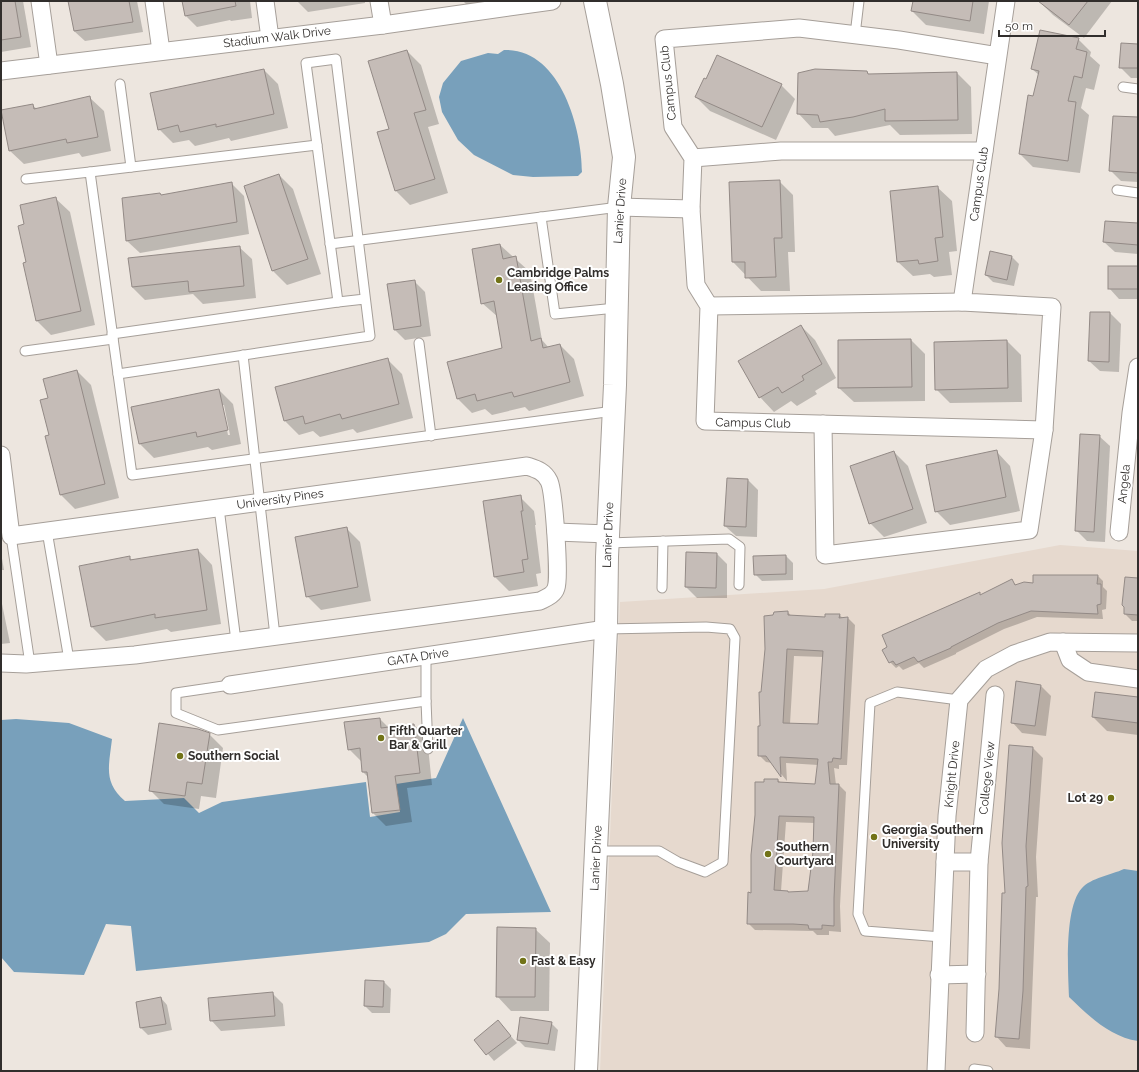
<svg xmlns="http://www.w3.org/2000/svg" width="1139" height="1072" viewBox="0 0 1139 1072" font-family="Raleway,sans-serif">
	<style>
		.built { fill: #e6d9ce }
		.water { fill: #78a0bb }
		.shadow { fill: #0003; fill-rule: evenodd }
		.building { fill: #c5bcb7; stroke: #938a86; fill-rule: evenodd }
		.lines { fill: none; stroke-linecap: round; stroke-linejoin: round }
		.lane-casing { stroke: #a69f99; stroke-width: 11 }
		.street-casing { stroke: #a69f99; stroke-width: 19 }
		.secondary-casing { stroke: #a69f99; stroke-width: 24 }
		.lane { stroke: #fff; stroke-width: 9 }
		.street { stroke: #fff; stroke-width: 17 }
		.secondary { stroke: #fff; stroke-width: 22 }
		.poi-dot { fill: #727318; stroke: #fff; stroke-width: 1.5 }
		.labels { text-anchor: middle; stroke-width: 4; stroke-linejoin: round; paint-order: stroke }
		.street-label { font-size: 12px; fill: #312e2c; stroke: #fff }
		.poi-label { font-size: 12px; font-weight: bold; fill: #312e2c; stroke: #fff; text-anchor: start }
	</style>
	<rect width="100%" height="100%" fill="#ede6df"/>
	<!-- built -->
	<path class="built" d="M1060 545 1138 551V1071H600L620 602 824 589Z"/>
	<!-- water -->
	<g class="water">
		<path d="M504 50C560 48 582 128 582 172L578 176 533 177 513 175 474 155 458 140 442 112 439 97 443 83 461 61 488 53 498 54Z"/>
		<path d="M463 718 551 912 466 914 446 934 429 942 136 971 131 926 106 924 84 975 14 972 1 957V720L16 719 69 723 112 739C109 766 103 782 125 801L184 798 199 813 222 802 366 782 370 817 400 812 396 784 436 778Z"/>
		<path d="M1124 869 1138 871V1041C1110 1037 1089 1016 1069 997 1068 972 1064 907 1082 888 1091 878 1111 875 1124 869Z"/>
	</g>
	<!-- shadow -->
	<g class="shadow">
		<path d="M1 1H23L31 47 1 52Z"/>
		<path d="M69 1H137L143 32 85 41 74 31Z"/>
		<path d="M183 1H250L252 18 231 21 230 20 197 27 186 16Z"/>
		<path d="M297 1H365V3L308 12Z"/>
		<path d="M463 1H496L469 7Z"/>
		<path d="M914 1H989L984 34 926 25 912 11Z"/>
		<path d="M1039 1H1112L1084 38 1053 15Z"/>
		<path d="M1078 39 1091 52 1090 56 1100 65 1094 90 1086 88 1081 108 1089 115 1080 173 1033 167 1020 154 1039 75 1032 69Z"/>
		<path d="M1138 45V78H1131L1120 67Z"/>
		<path d="M407 51 421 65 439 124 428 127 448 193 410 205 396 191 379 133 390 130Z"/>
		<path d="M264 70 278 84 288 128 231 141 229 138 195 146 189 140 173 143 159 129Z"/>
		<path d="M866 72 870 75 957 73 971 87 972 134 900 135 890 125 835 136 828 128H812L798 113Z"/>
		<path d="M781 85 795 99 776 140 710 111 696 97Z"/>
		<path d="M89 97 104 111 111 151 82 157 79 153 24 164 9 150 32 105 37 109Z"/>
		<path d="M1138 119V182L1121 181 1110 170Z"/>
		<path d="M279 175 293 189 321 274 287 285 273 271 245 187Z"/>
		<path d="M779 181 793 195 795 252H788L790 291H761L733 262Z"/>
		<path d="M231 183 244 196 249 234 140 253 127 241 162 196Z"/>
		<path d="M937 187 952 201 957 251 949 252 952 275 934 277 930 274 913 276 898 262Z"/>
		<path d="M55 198 70 212 95 325 51 335 37 321 27 263Z"/>
		<path d="M1138 224V254L1115 252 1104 242Z"/>
		<path d="M500 245 530 272 542 340 549 348 560 345 574 359 584 396 529 411 525 407 492 415 485 409 472 413 458 399 503 349 498 317 482 303Z"/>
		<path d="M239 247 252 259 256 298 203 304 193 294 145 300 132 287Z"/>
		<path d="M1012 257 1019 264 1014 286 993 282 986 275Z"/>
		<path d="M1138 267V299H1119L1109 288Z"/>
		<path d="M415 282 425 292 431 336 405 340 395 330Z"/>
		<path d="M1091 313H1110L1121 324 1119 372 1100 371 1089 361Z"/>
		<path d="M801 326 815 340 836 378 815 391 817 394 797 406 791 401 774 412 760 397Z"/>
		<path d="M911 340 925 354V401L854 402 839 388Z"/>
		<path d="M1007 341 1021 355 1022 402 950 403 936 389Z"/>
		<path d="M387 359 402 374 413 418 357 433 353 429 320 437 313 431 299 435 285 421Z"/>
		<path d="M77 371 91 385 119 498 75 509 61 495 50 436 49 399Z"/>
		<path d="M219 390 233 404 241 444 212 450 208 447 154 458 140 444ZM222 405H224L230 435H228Z"/>
		<path d="M1099 436 1110 446 1105 542 1087 541 1076 530Z"/>
		<path d="M996 451 1010 466 1020 511 950 525 936 511Z"/>
		<path d="M894 452 908 466 927 523 884 537 870 523Z"/>
		<path d="M748 480 758 490 757 537 736 536 725 526Z"/>
		<path d="M520 497 534 511 536 525H535L541 573 536 574 538 586 509 591 494 576Z"/>
		<path d="M346 528 360 542 371 601 321 610 307 596Z"/>
		<path d="M198 550 212 565 221 624 171 632 167 629 106 641 92 627 129 557 133 561Z"/>
		<path d="M1 553 4 570H1Z"/>
		<path d="M717 554 727 564V598H697L686 587Z"/>
		<path d="M786 556 793 563V580L762 581 755 574Z"/>
		<path d="M1098 576 1103 581V587L1107 591 1106 609 1102 610 1103 619 1037 617 1004 629 956 653V654L924 668 919 663 903 670 899 666 896 668 890 662 979 594 981 595 1011 580 1017 586Z"/>
		<path d="M1138 578V621H1132L1125 614Z"/>
		<path d="M1 599 10 643 1 644Z"/>
		<path d="M788 612 792 617 826 618V615H840L843 619 848 618 855 625 847 765H839V769L834 768 836 785H839L846 792 840 906 841 932 829 931V935H817L813 931 755 930 748 923 765 780H778L781 783 816 785 818 765 786 763 787 781 772 763 766 762 759 755 762 693ZM794 656 824 657 819 725 790 724ZM786 822 815 823 814 852 809 892 789 893 781 891Z"/>
		<path d="M1041 686 1051 696 1046 736 1022 733 1012 722Z"/>
		<path d="M1138 698V735L1107 731 1093 717Z"/>
		<path d="M380 719 389 728 414 725 427 737 432 785 407 788 412 822 386 826 373 813 368 777 363 772 362 762 349 749Z"/>
		<path d="M209 734 223 748 216 798 201 796 199 809 164 804 150 790Z"/>
		<path d="M1033 748 1043 758 1036 857 1038 897H1036L1030 1049 1006 1047 996 1036 1006 894Z"/>
		<path d="M535 929 550 943 549 1011H511L497 996Z"/>
		<path d="M384 982 391 989 390 1013H372L365 1006Z"/>
		<path d="M272 993 283 1004 285 1026 221 1031 211 1020Z"/>
		<path d="M161 998 167 1005 172 1030 148 1035 141 1028 137 1002Z"/>
		<path d="M498 1022 517 1043 494 1061 476 1040Z"/>
		<path d="M551 1023 558 1030 555 1051 525 1047 518 1040Z"/>
	</g>
	<!-- building -->
	<g class="building">
		<path d="M1 1H15L21 37 1 40Z"/>
		<path d="M68 1H129L133 22 74 31Z"/>
		<path d="M182 1H235L236 6 185 16Z"/>
		<path d="M913 1H973L970 21 911 11Z"/>
		<path d="M1038 1H1088L1069 25Z"/>
		<path d="M1040 30 1079 38 1076 49 1087 52 1082 78 1074 76 1068 101 1076 102 1068 161 1019 154 1028 95 1033 96 1039 71 1031 69Z"/>
		<path d="M1121 43 1138 44V68H1119Z"/>
		<path d="M407 50 426 110 414 113 435 179 395 191 377 132 389 129 368 61Z"/>
		<path d="M717 55 782 84 762 127 695 97 704 78 706 79Z"/>
		<path d="M264 69 274 114 216 127V124L180 132 178 125 158 130 150 93Z"/>
		<path d="M815 69 867 71 868 74 957 72 958 120 885 121V109L853 117 820 122 818 115 797 114 798 73Z"/>
		<path d="M90 96 98 137 67 143 66 139 9 151 1 110 33 104 34 109Z"/>
		<path d="M1113 116 1138 117V173L1109 171Z"/>
		<path d="M279 174 308 259 272 271 244 186Z"/>
		<path d="M780 180 782 238H774L776 277 745 278V262H732L729 182Z"/>
		<path d="M232 182 237 222 126 241 122 198 160 193 161 195Z"/>
		<path d="M938 186 943 237 935 238 938 261 919 264 918 260 897 262 890 191Z"/>
		<path d="M56 197 81 311 36 321 23 263 26 262 18 226 24 224 20 205Z"/>
		<path d="M1105 221 1138 223V245L1103 242Z"/>
		<path d="M500 244 503 259 516 256 531 341 541 338 543 348 560 344 570 382 514 397 512 392 477 401 475 394 457 399 447 362 502 348 494 301 481 304 472 249Z"/>
		<path d="M240 246 244 286 189 292 188 281 132 287 128 258Z"/>
		<path d="M990 251 1012 256 1007 280 985 275Z"/>
		<rect x="1108" y="266" width="30" height="23"/>
		<path d="M415 280 421 326 394 330 387 284Z"/>
		<path d="M1090 312H1110L1109 362 1088 361Z"/>
		<path d="M801 325 822 364 802 376 804 380 782 393 778 387 759 398 738 361Z"/>
		<path d="M911 339 912 387 838 388V340Z"/>
		<path d="M1007 340 1008 388 935 390 934 342Z"/>
		<path d="M388 358 399 404 342 419 340 414 305 424 303 416 284 421 275 387Z"/>
		<path d="M77 370 105 484 60 495 45 436 49 435 40 400 48 398 43 379Z"/>
		<path d="M219 389 228 430 197 437 196 432 139 444 131 407Z"/>
		<path d="M1080 434 1100 435 1094 532 1075 531Z"/>
		<path d="M997 450 1006 497 935 512 926 465Z"/>
		<path d="M894 451 913 509 869 524 850 466Z"/>
		<path d="M727 478 748 479 746 527 724 526Z"/>
		<path d="M521 495 523 511H521L528 559 522 560 524 572 494 577 483 501Z"/>
		<path d="M347 527 358 587 306 597 295 537Z"/>
		<path d="M198 549 207 610 155 618V614L91 627 79 566 130 556V560Z"/>
		<path d="M686 552 717 553 716 588 685 587Z"/>
		<path d="M786 555V574L754 575 753 556Z"/>
		<path d="M1033 575H1098L1097 584H1101V604L1097 605 1098 614 1031 611 998 623 951 647V648L918 662 914 657 896 665 893 661 889 663 882 650 887 647 882 635 980 592V595L1012 579 1015 585 1024 582 1033 583Z"/>
		<path d="M1125 577 1138 578V615L1124 614V607L1122 605Z"/>
		<path d="M788 611V615L825 617V614H840L839 618 848 617 841 759 833 758 832 762H828L830 784H839L834 898V926L822 925V929H809L808 925 793 924H747L748 892 751 893V855L755 815V782H764V779H778V782L815 784 818 759 780 757 781 777 766 756H758V726H760L759 692H761L765 649 764 616 773 615 774 612ZM787 649 823 651 818 724 783 723ZM779 816 814 817 813 852 808 891 788 892V891L774 890Z"/>
		<path d="M1016 681 1041 685 1035 726 1011 723Z"/>
		<path d="M1095 692 1138 697V723L1092 717Z"/>
		<path d="M380 718 381 728 414 724 420 773 395 776 400 810 372 813 367 772H362L360 748 348 750 344 722Z"/>
		<path d="M159 723 198 729 210 733 202 784 187 782 185 796 149 791Z"/>
		<path d="M1009 745 1033 747 1026 846 1028 886 1026 887 1023 991 1019 1039 995 1037 999 989 1002 893H1005L1002 843Z"/>
		<path d="M497 927 536 928 535 997H496Z"/>
		<path d="M365 980 384 981 383 1007 364 1006Z"/>
		<path d="M273 992 275 1016 210 1021 208 998Z"/>
		<path d="M161 997 166 1024 140 1028 136 1002Z"/>
		<path d="M520 1017 552 1022 548 1044 517 1040Z"/>
		<path d="M498 1020 511 1036 486 1055 474 1040Z"/>
	</g>
	<g class="lines">
		<defs>
			<g id="lane">
				<path d="M855 35 859 1"/>
				<path d="M120 84 131 167"/>
				<path d="M1123 87 1138 89"/>
				<path d="M90 172 317 145"/>
				<path d="M26 179 90 172 132 475 614 411"/>
				<path d="M1117 190 1138 193"/>
				<path d="M541 217 555 314 616 308"/>
				<path d="M330 244 619 207"/>
				<path d="M112 334 338 302"/>
				<path d="M419 343 431 436"/>
				<path d="M25 351 113 339"/>
				<path d="M243 355 275 636"/>
				<path d="M118 374 370 336C359 243 347 151 336 59L306 63 338 302 365 299"/>
				<path d="M219 508 236 641"/>
				<path d="M47 531 69 660"/>
				<path d="M11 536 30 664"/>
				<path d="M608 543 729 539 740 547 739 585"/>
				<path d="M662 588 663 541"/>
				<path d="M230 685 176 693V713L218 730 426 701V655"/>
				<path d="M426 701 428 749"/>
				<path d="M597 851H659L678 862 705 872 723 862 735 638 730 629 706 627 606 629"/>
				<path d="M942 937 865 931 858 914 870 703 897 692 959 700"/>
				<path d="M974 1071V1069L988 1071"/>
			</g>
			<g id="street">
				<path d="M40 1 49 65"/>
				<path d="M154 1 161 51"/>
				<path d="M265 1 270 38"/>
				<path d="M379 1 383 25"/>
				<path d="M998 56 899 40 799 28 664 39 673 127 693 158 691 209 696 285 709 306 705 421 1044 430 1052 307 962 302 1006 1"/>
				<path d="M1 71 383 25 552 1"/>
				<path d="M693 158 781 151H984"/>
				<path d="M619 207 691 209"/>
				<path d="M709 306 962 302"/>
				<path d="M823 424 825 555 1029 530 1044 430"/>
				<path d="M1 455 11 536 527 466C536 469 544 471 549 481 554 491 560 578 556 588 554 595 546 598 540 601L135 655 26 664 1 663"/>
				<path d="M556 532 608 534"/>
				<path d="M1119 532 1131 413 1138 367"/>
				<path d="M1063 642 1070 660 1088 672 1138 679"/>
				<path d="M230 685 606 629"/>
				<path d="M945 862H979"/>
				<path d="M939 975 977 974"/>
				<path d="M975 1033 979 862 995 695"/>
				<path d="M936 1071 947 816 959 700 986 669 1014 654 1050 642 1138 643"/>
			</g>
			<path id="secondary" d="M586 1071 606 629 607 557 615 385 619 207 624 157 612 84 595 1"/>
		</defs>
		<!-- lane casing -->
		<use href="#lane" class="lane-casing"/>
		<!-- street casing -->
		<use href="#street" class="street-casing"/>
		<!-- secondary casing -->
		<use href="#secondary" class="secondary-casing"/>
		<!-- lane -->
		<use href="#lane" class="lane"/>
		<!-- street -->
		<use href="#street" class="street"/>
		<!-- secondary -->
		<use href="#secondary" class="secondary"/>
	</g>
	<!-- markers -->
	<g class="poi-dot">
		<circle cx="499" cy="280" r="4"/>
		<circle cx="381" cy="738" r="4"/>
		<circle cx="180" cy="756" r="4"/>
		<circle cx="1111" cy="798" r="4"/>
		<circle cx="874" cy="837" r="4"/>
		<circle cx="768" cy="854" r="4"/>
		<circle cx="523" cy="961" r="4"/>
	</g>
	<g class="labels">
		<!-- street labels -->
		<g class="street-label">
			<text transform="translate(277 37) rotate(-7)" y="4">Stadium Walk Drive</text>
			<text transform="translate(668 83) rotate(-96)" y="4">Campus Club</text>
			<text transform="translate(979 184) rotate(-82)" y="4">Campus Club</text>
			<text transform="translate(620 211) rotate(-86)" y="4">Lanier Drive</text>
			<text transform="translate(753 423) rotate(1)" y="4">Campus Club</text>
			<text transform="translate(1124 484) rotate(-84)" y="4">Angela</text>
			<text transform="translate(280 499) rotate(-8)" y="4">University Pines</text>
			<text transform="translate(608 535) rotate(-88)" y="4">Lanier Drive</text>
			<text transform="translate(418 657) rotate(-9)" y="4">GATA Drive</text>
			<text transform="translate(952 774) rotate(-84)" y="4">Knight Drive</text>
			<text transform="translate(987 778) rotate(-84)" y="4">College View</text>
			<text transform="translate(596 858) rotate(-87)" y="4">Lanier Drive</text>
		</g>
		<!-- poi labels -->
		<g class="poi-label">
			<text x="507" y="277">Cambridge Palms<tspan x="507" dy="14">Leasing Office</tspan></text>
			<text x="389" y="735">Fifth Quarter<tspan x="389" dy="14">Bar &amp; Grill</tspan></text>
			<text x="188" y="760">Southern Social</text>
			<text x="1103" y="802" text-anchor="end">Lot 29</text>
			<text x="882" y="834">Georgia Southern<tspan x="882" dy="14">University</tspan></text>
			<text x="776" y="851">Southern<tspan x="776" dy="14">Courtyard</tspan></text>
			<text x="531" y="965">Fast &amp; Easy</text>
		</g>
	</g>
	<!-- border -->
	<rect width="1139" height="1072" fill="none" stroke="#312e2c" stroke-width="4"/>
	<!-- scale -->
	<path d="M999 30v6h106v-6" fill="none" stroke="#312e2c" stroke-width="2"/>
	<text x="1005" y="30" font-size="12" fill="#312e2c" stroke="#ffffff" stroke-width="3" paint-order="stroke">50 m</text>
</svg>
